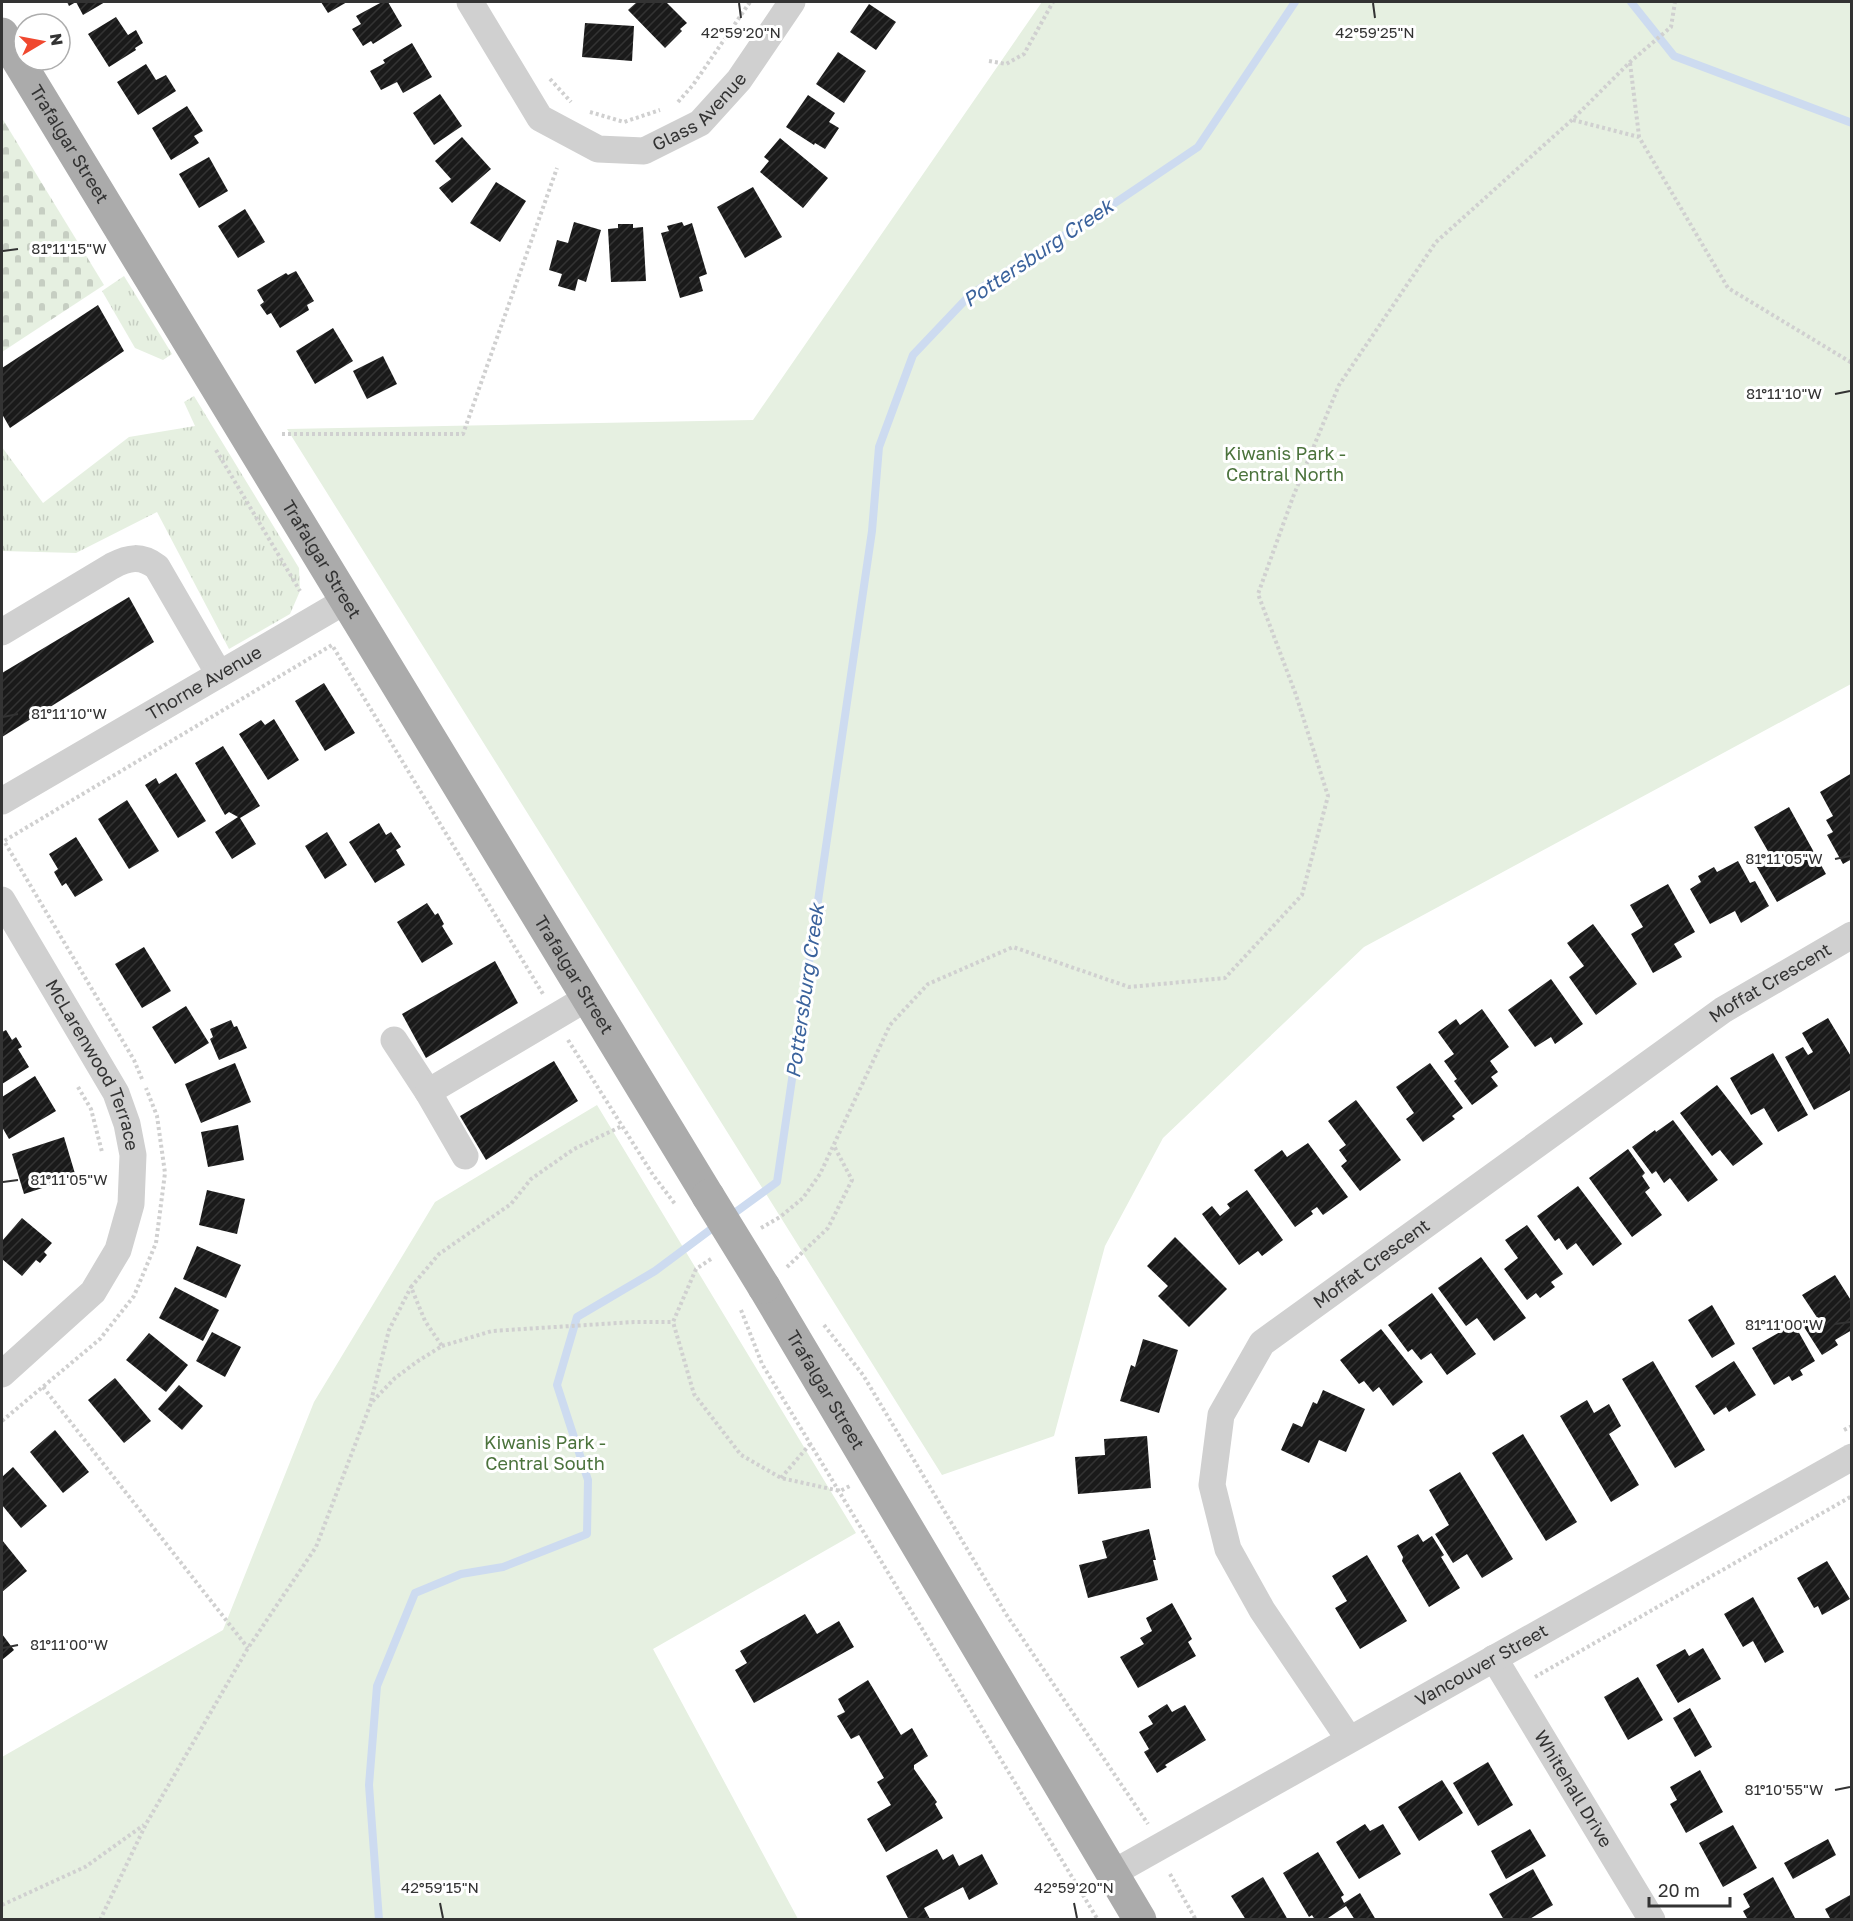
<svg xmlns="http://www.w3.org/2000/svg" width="1853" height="1921" viewBox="0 0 1853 1921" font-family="'Golos Text',sans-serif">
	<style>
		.grass { fill: url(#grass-tufts) }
		.cemetery { fill: url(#cemetery-stones) }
		.park { fill: #e6f0e1 }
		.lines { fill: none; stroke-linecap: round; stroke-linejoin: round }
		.stream { stroke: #cddbf0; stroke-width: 8 }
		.building { fill: url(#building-hatch) }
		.path { stroke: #d0d0d0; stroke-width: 4; stroke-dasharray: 3 3; stroke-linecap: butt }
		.minor { stroke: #d0d0d0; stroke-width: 27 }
		.major { stroke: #ababab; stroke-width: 33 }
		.major-bridge { stroke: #ababab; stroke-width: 33 }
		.ticks { fill: none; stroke: #333; stroke-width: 2 }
		.labels { text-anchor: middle; stroke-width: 6; stroke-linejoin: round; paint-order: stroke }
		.street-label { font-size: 18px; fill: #333; stroke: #fff }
		.park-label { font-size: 18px; fill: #4b733c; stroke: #fff }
		.water-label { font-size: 20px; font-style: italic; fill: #3a629c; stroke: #fff }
		.ticks-label { font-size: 15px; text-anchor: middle; fill: #333; stroke: #fff; stroke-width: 6; stroke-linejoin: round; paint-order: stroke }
	</style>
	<defs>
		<pattern id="grass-tufts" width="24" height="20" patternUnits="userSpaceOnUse" patternTransform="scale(1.5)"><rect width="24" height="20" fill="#e6f0e1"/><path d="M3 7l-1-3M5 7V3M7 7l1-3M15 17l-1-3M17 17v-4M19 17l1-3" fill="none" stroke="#c6cec2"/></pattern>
		<pattern id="cemetery-stones" width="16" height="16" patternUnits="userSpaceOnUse" patternTransform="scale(1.5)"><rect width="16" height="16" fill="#e6f0e1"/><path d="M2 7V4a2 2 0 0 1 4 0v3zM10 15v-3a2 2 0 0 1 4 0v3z" fill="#c6cec2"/></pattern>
		<pattern id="building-hatch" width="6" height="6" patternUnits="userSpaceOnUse" patternTransform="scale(1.5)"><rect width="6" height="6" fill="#1a1a1a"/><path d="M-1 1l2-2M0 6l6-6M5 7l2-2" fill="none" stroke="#333"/></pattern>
	</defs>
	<rect width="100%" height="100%" fill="#fff"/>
	<!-- grass -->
	<g class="grass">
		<path d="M124 276 172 354 163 360 135 348 102 291Z"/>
		<path d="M194 396 299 568 300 591 290 614 229 649 157 512 76 553 2 551V447L43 503 129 437 195 426 184 402Z"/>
	</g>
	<!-- cemetery -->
	<path class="cemetery" d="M2 118 104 285 2 352Z"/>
	<!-- park -->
	<g class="park">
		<path d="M1042 2H1851V684L1364 947 1163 1138 1105 1246 1054 1436 942 1475 287 429 753 420Z"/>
		<path d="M597 1105 856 1533 653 1649 798 1919H2V1757L223 1630 314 1402 435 1202Z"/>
	</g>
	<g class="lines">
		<!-- stream -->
		<g class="stream">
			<path d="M1631 2 1674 56 1852 123"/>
			<path d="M729 1217 777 1182 872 531 879 447 913 355 970 295 1112 205 1198 147 1295 2"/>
			<path d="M379 1920 369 1785 377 1686 415 1593 461 1574 503 1567 587 1534 588 1480 557 1385 577 1317 655 1271 718 1224"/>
		</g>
	</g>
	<!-- building -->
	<g class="building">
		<path d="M67 2H105L83 15 76 2 69 6Z"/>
		<path d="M321 2H347L328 13Z"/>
		<path d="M382 2H388L402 26 373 44 371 41 363 46 352 29 361 24 356 16Z"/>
		<path d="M637 2H666L687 23 680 29 682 31 665 48 628 10Z"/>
		<path d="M869 4 896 22 876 50 850 32Z"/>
		<path d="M116 17 128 35 136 30 143 43 135 48 136 50 109 67 88 34Z"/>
		<path d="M585 23 634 26 632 61 582 57Z"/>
		<path d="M412 43 432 77 403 93 397 82 381 90 370 71 385 63 383 60Z"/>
		<path d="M838 52 866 71 844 103 816 84Z"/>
		<path d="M146 64 156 80 166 75 176 91 138 115 117 82Z"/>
		<path d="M440 94 462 126 434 145 413 113Z"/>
		<path d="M808 95 835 113 829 122 839 128 825 149 815 143 814 145 786 127Z"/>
		<path d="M187 106 203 131 194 136 199 143 171 160 152 128Z"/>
		<path d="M462 137 491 169 452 203 439 188 451 179 435 161Z"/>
		<path d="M780 138 828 178 803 208 760 172 769 161 764 157Z"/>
		<path d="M209 157 228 191 199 208 179 174Z"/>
		<path d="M496 182 526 201 500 242 470 223Z"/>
		<path d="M753 187 782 237 745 258 717 207Z"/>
		<path d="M245 209 265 242 238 258 218 226Z"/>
		<path d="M574 222 601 230 586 282 578 279 575 291 558 286 562 274 549 270 557 240 568 243Z"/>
		<path d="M682 222 684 226 692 223 707 274 699 277 703 291 680 298 661 233 669 231 667 226Z"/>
		<path d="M618 224H633V228L643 227 646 281 611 282 608 229 618 228Z"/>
		<path d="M296 271 314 301 307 305 309 310 280 328 271 313 267 315 260 305 264 302 257 290 286 273 288 275Z"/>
		<path d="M98 305 124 351 10 428 2 414V368Z"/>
		<path d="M333 328 353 361 315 384 296 351Z"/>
		<path d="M383 356 397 384 367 399 353 371Z"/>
		<path d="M129 597 154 642 2 737V673Z"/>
		<path d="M324 683 355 733 325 751 295 701Z"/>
		<path d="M274 719 299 760 268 780 239 734 261 720 265 725Z"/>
		<path d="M223 746 260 806 240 818 256 844 232 859 215 832 238 817 229 812 225 815 195 763Z"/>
		<path d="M176 773 206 821 178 838 145 785 156 778 159 784Z"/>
		<path d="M1852 773V859L1843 864 1827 835 1833 832 1826 820 1833 816 1820 792Z"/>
		<path d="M127 800 159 851 129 869 98 819Z"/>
		<path d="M1789 807 1826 874 1777 902 1754 862 1769 853 1754 827Z"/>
		<path d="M379 823 386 835 391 832 401 847 396 850 405 865 375 883 349 842Z"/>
		<path d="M327 832 347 865 325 879 305 846Z"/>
		<path d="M76 837 103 880 75 897 66 883 62 886 54 872 58 869 49 854Z"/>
		<path d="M1738 861 1750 883 1755 881 1769 906 1741 923 1735 911 1710 924 1690 889 1701 882 1698 876 1714 867 1717 872Z"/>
		<path d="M1668 884 1695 932 1674 944 1682 957 1653 973 1631 934 1643 927 1630 905Z"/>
		<path d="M427 903 435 915 438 913 444 924 442 926 453 944 422 963 397 922Z"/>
		<path d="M1593 924 1637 984 1596 1015 1569 977 1584 966 1567 943Z"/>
		<path d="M144 947 171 991 142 1008 115 964Z"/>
		<path d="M495 961 518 1003 426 1058 402 1014Z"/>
		<path d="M1551 979 1583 1024 1555 1044 1551 1037 1535 1047 1508 1010Z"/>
		<path d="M186 1006 209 1043 175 1064 152 1027Z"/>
		<path d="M1482 1009 1509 1047 1490 1061 1498 1072 1491 1077 1498 1086 1472 1105 1454 1081 1457 1079 1444 1061 1454 1054 1438 1032 1456 1019 1460 1025Z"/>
		<path d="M1828 1018 1852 1058V1089L1814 1110 1785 1057 1803 1047 1808 1055 1813 1052 1802 1033Z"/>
		<path d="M231 1020 234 1027 237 1026 247 1048 219 1060 210 1039 213 1037 210 1029Z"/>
		<path d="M6 1030 12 1040 16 1037 22 1047 18 1049 29 1067 2 1084V1032Z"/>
		<path d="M1773 1053 1808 1115 1778 1132 1764 1108 1751 1115 1730 1078Z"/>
		<path d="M554 1061 578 1101 486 1160 460 1116Z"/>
		<path d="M235 1063 251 1102 201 1123 185 1084Z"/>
		<path d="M1430 1063 1463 1108 1452 1116 1455 1119 1423 1142 1406 1119 1414 1113 1396 1087Z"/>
		<path d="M35 1076 56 1111 9 1139 2 1127V1097Z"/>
		<path d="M1717 1085 1763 1144 1733 1166 1720 1150 1712 1156 1680 1113Z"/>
		<path d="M1356 1100 1401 1160 1360 1191 1341 1166 1347 1161 1339 1150 1346 1145 1328 1121Z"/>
		<path d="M1673 1120 1718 1180 1688 1202 1670 1178 1664 1183 1656 1171 1652 1174 1632 1147 1655 1130 1656 1132Z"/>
		<path d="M238 1125 244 1160 208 1167 201 1132Z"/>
		<path d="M64 1137 76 1177 24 1194 12 1154Z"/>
		<path d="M1308 1143 1348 1197 1323 1215 1317 1207 1311 1211 1313 1214 1295 1227 1254 1170 1282 1150 1287 1157Z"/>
		<path d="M1628 1149 1645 1173 1642 1176 1650 1188 1645 1192 1662 1215 1632 1237 1589 1178Z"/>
		<path d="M1578 1186 1622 1244 1593 1266 1576 1243 1567 1250 1559 1238 1555 1241 1537 1216Z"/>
		<path d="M207 1190 245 1199 237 1234 199 1225Z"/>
		<path d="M1247 1190 1283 1240 1262 1256 1258 1251 1239 1265 1202 1214 1212 1206 1220 1216 1230 1208 1227 1204Z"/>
		<path d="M22 1218 52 1243 44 1252 47 1255 40 1263 36 1260 22 1276 2 1259V1241Z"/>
		<path d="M1527 1225 1563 1274 1551 1282 1555 1287 1540 1298 1536 1293 1527 1300 1504 1269 1518 1258 1505 1240Z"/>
		<path d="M1175 1237 1227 1289 1189 1327 1158 1296 1168 1286 1147 1266Z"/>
		<path d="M197 1246 241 1265 226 1298 183 1279Z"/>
		<path d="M1481 1257 1526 1318 1494 1341 1477 1318 1466 1326 1438 1288Z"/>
		<path d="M1835 1275 1852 1302V1330L1835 1340 1838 1345 1822 1355 1804 1327 1818 1319 1802 1295Z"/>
		<path d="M175 1287 219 1310 203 1341 159 1318Z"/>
		<path d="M1432 1293 1476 1354 1447 1375 1431 1353 1421 1360 1412 1349 1408 1352 1388 1325Z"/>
		<path d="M1712 1305 1735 1344 1712 1358 1688 1320Z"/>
		<path d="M1794 1324 1815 1361 1800 1370 1803 1375 1792 1381 1789 1376 1774 1385 1752 1348Z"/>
		<path d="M1381 1329 1423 1382 1393 1406 1379 1387 1373 1392 1364 1381 1359 1384 1340 1360Z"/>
		<path d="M212 1332 241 1347 225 1377 196 1361Z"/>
		<path d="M149 1333 188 1365 166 1392 126 1360Z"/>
		<path d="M1143 1339 1178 1350 1159 1413 1120 1401 1131 1365 1135 1367Z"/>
		<path d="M1653 1361 1705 1450 1675 1468 1622 1379Z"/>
		<path d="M1734 1361 1756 1395 1729 1412 1726 1407 1714 1415 1695 1386Z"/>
		<path d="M115 1378 151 1421 124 1443 88 1400Z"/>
		<path d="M179 1385 203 1406 182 1430 158 1409Z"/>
		<path d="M1323 1390 1365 1409 1346 1452 1319 1440 1309 1463 1281 1450 1293 1423 1302 1427 1313 1402 1317 1404Z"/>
		<path d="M1587 1400 1594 1413 1609 1404 1621 1426 1609 1434 1639 1485 1611 1502 1560 1416Z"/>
		<path d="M55 1430 89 1472 63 1493 30 1452Z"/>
		<path d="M1523 1434 1577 1522 1546 1541 1492 1453Z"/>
		<path d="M1147 1436 1151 1488 1078 1494 1075 1457 1105 1455 1104 1439Z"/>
		<path d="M13 1467 47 1506 21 1528 2 1505V1477Z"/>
		<path d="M1460 1472 1513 1559 1482 1578 1467 1554 1453 1563 1435 1534 1449 1525 1429 1490Z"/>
		<path d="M1149 1529 1156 1560H1153L1158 1580 1088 1598 1079 1565 1107 1558 1102 1541Z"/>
		<path d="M1418 1534 1423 1542 1432 1536 1444 1555 1441 1557 1460 1588 1429 1607 1402 1561 1403 1557 1397 1546Z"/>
		<path d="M2 1540 27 1571 2 1592Z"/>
		<path d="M1367 1555 1407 1621 1360 1649 1335 1608 1347 1601 1332 1576Z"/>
		<path d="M1827 1561 1850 1599 1822 1615 1818 1606 1814 1608 1797 1578Z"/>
		<path d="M1753 1597 1784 1652 1765 1663 1753 1641 1743 1647 1724 1614Z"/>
		<path d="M1172 1603 1192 1639 1188 1642 1196 1656 1138 1688 1120 1657 1144 1644 1140 1638 1152 1631 1146 1618Z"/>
		<path d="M805 1614 817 1634 839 1621 854 1647 754 1703 735 1670 747 1663 740 1651Z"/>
		<path d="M2 1634 14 1650 2 1660Z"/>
		<path d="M1703 1648 1721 1679 1678 1703 1656 1665 1685 1649 1689 1656Z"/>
		<path d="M1638 1677 1663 1720 1628 1740 1604 1697Z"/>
		<path d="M868 1680 901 1735 912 1728 928 1756 914 1765V1769L937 1802 935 1804 943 1818 886 1852 867 1819 891 1805 877 1782 884 1778 859 1735 851 1739 837 1716 845 1712 838 1699Z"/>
		<path d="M1167 1704 1172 1712 1185 1705 1206 1740 1165 1765 1167 1767 1157 1773 1144 1752 1149 1749 1139 1732 1153 1724 1148 1716Z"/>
		<path d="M1690 1708 1712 1747 1695 1757 1673 1718Z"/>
		<path d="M1488 1762 1513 1805 1478 1826 1453 1783Z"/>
		<path d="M1700 1770 1723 1812 1686 1833 1670 1804 1677 1800 1670 1787Z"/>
		<path d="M1442 1780 1463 1813 1419 1841 1398 1807Z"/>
		<path d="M1365 1824 1370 1831 1383 1824 1401 1854 1359 1879 1336 1842Z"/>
		<path d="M1733 1825 1757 1868 1723 1887 1699 1843Z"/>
		<path d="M1530 1829 1546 1856 1506 1879 1491 1851Z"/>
		<path d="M1828 1839 1836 1855 1793 1879 1784 1863Z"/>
		<path d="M937 1849 943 1860 953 1854 959 1866 982 1854 998 1884 969 1900 963 1887 924 1908 930 1919 909 1920 886 1876Z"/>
		<path d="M1318 1852 1344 1895 1341 1897 1344 1903 1360 1893 1376 1920H1355L1346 1906 1325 1920H1315L1312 1915 1309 1917 1283 1873Z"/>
		<path d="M1533 1869 1553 1905 1528 1920H1504L1489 1894Z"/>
		<path d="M1263 1877 1288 1920H1246L1231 1896Z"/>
		<path d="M1773 1877 1796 1920H1748L1743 1911 1750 1907 1743 1894Z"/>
		<path d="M1852 1894V1920H1831L1825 1909Z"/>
	</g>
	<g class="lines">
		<!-- path -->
		<g class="path">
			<path d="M989 61 1006 64 1024 54 1053 2"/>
			<path d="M1630 63 1639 136"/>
			<path d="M550 79 571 102"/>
			<path d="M678 102 693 85 750 2"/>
			<path d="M590 112 624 122 660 110"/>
			<path d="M1573 120 1639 137 1728 288 1852 363"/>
			<path d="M282 434H463L557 168"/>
			<path d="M216 450 300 591"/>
			<path d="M568 1040 653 1175 675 1204"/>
			<path d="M142 1079 134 1060 4 841 332 645 543 994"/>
			<path d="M78 1087 91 1109 102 1152"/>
			<path d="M761 1228 780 1217 803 1198 820 1174 890 1025 928 984 1013 947 1129 987 1225 978 1302 895 1328 796 1296 695 1258 594 1293 497 1339 385 1436 242 1573 119 1630 62 1671 27 1675 2"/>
			<path d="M711 1259 696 1269 673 1322 694 1394 741 1455 781 1478 840 1491 850 1486"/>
			<path d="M787 1267 828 1228 852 1180 834 1146"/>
			<path d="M741 1310 762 1364 1098 1920"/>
			<path d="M824 1325 863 1375 1006 1614 1148 1824"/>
			<path d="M442 1346 492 1331 634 1322H673"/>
			<path d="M43 1387 248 1648"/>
			<path d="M371 1401 389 1330 411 1287"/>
			<path d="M2 1421 100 1339 134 1296 156 1243 165 1173 157 1116 146 1088"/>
			<path d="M1844 1430 1852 1426"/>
			<path d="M781 1478 811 1443"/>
			<path d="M1535 1677 1852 1496"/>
			<path d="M1170 1874 1196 1920"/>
			<path d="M2 1905 85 1867 144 1825"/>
			<path d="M100 1920 146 1824 248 1648 316 1547 371 1403 395 1378 418 1361 442 1346 425 1321 411 1287 439 1254 511 1204 531 1179 574 1149 622 1126"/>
		</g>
		<!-- minor -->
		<g class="minor">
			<path id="s1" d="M470 2 540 118 598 149 644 151 700 123 739 80 792 2"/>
			<path d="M2 632 112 566C129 557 141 555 157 567L219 674"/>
			<path id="s2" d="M2 801 345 601"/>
			<path id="s3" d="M2 900 116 1093 127 1124 133 1155 131 1204 118 1250 93 1292 2 1374"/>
			<path d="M394 1040 428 1092"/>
			<path d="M465 1156 428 1092 587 998"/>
			<path id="s4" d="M1494 1658 1652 1920"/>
			<path id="s5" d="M1349 1739 1262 1610 1228 1549 1212 1485 1221 1415 1262 1343 1723 1010 1852 935"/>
			<path id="s6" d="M1113 1873 1852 1457"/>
		</g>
		<!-- major -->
		<g class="major">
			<path id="s7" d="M2 34 708 1196"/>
			<path id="s8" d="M764 1287 1140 1920"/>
		</g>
		<!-- major-bridge -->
		<path class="major-bridge" d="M708 1196 764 1287"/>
	</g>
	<!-- ticks -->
	<path class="ticks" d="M739 3 741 18M1373 3 1375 18M3 251 18 249M1835 394 1850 391M3 717 18 714M1835 859 1850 856M3 1182 18 1180M1835 1324 1850 1322M3 1648 18 1645M1835 1790 1850 1787M440 1903 443 1918M1074 1903 1077 1918"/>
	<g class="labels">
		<!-- street labels -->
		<g class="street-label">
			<text dy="6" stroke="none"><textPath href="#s1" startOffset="316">Glass Avenue</textPath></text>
			<text dy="6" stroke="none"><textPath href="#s7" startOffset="129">Trafalgar Street</textPath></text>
			<text dy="6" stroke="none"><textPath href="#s7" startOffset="615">Trafalgar Street</textPath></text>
			<text dy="6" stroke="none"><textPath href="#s2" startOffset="234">Thorne Avenue</textPath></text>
			<text dy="6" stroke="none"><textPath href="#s7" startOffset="1101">Trafalgar Street</textPath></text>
			<text dy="6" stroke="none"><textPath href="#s5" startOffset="1068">Moffat Crescent</textPath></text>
			<text dy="6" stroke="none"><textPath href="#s3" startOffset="189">McLarenwood Terrace</textPath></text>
			<text dy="6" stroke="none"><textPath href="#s5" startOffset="580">Moffat Crescent</textPath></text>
			<text dy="6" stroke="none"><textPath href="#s8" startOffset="120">Trafalgar Street</textPath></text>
			<text dy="6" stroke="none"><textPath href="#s6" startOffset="423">Vancouver Street</textPath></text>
			<text dy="6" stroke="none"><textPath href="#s4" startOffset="153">Whitehall Drive</textPath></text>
		</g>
		<!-- park labels -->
		<g class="park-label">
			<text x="1285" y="460">Kiwanis Park -<tspan x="1285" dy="21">Central North</tspan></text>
			<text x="545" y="1449">Kiwanis Park -<tspan x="545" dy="21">Central South</tspan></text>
		</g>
		<!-- water labels -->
		<g class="water-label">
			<text transform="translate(1038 253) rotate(-34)" y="7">Pottersburg Creek</text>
			<text transform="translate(805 991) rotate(-82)" y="7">Pottersburg Creek</text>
		</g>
	</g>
	<g class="ticks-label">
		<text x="741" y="38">42°59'20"N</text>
		<text x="1375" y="38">42°59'25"N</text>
		<text x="69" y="254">81°11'15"W</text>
		<text x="1784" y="399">81°11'10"W</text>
		<text x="69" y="719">81°11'10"W</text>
		<text x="1784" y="864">81°11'05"W</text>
		<text x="69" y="1185">81°11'05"W</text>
		<text x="1784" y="1330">81°11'00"W</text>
		<text x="69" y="1650">81°11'00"W</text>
		<text x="1784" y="1795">81°10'55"W</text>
		<text x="440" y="1893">42°59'15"N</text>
		<text x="1074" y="1893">42°59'20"N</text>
	</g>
	<!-- border -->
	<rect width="1853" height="1921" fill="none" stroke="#333333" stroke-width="6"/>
	<!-- north arrow -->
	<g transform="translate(42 42) rotate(80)"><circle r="28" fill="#ffffff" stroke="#adadad" stroke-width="1.5"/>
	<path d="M0-4.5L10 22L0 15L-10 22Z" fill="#f0482f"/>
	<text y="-9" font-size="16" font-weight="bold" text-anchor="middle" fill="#333333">N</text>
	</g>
	<!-- scale -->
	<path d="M1649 1897v9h81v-9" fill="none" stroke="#333333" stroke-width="3"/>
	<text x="1658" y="1897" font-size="18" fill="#333333" stroke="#ffffff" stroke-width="4.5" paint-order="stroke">20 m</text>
</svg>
